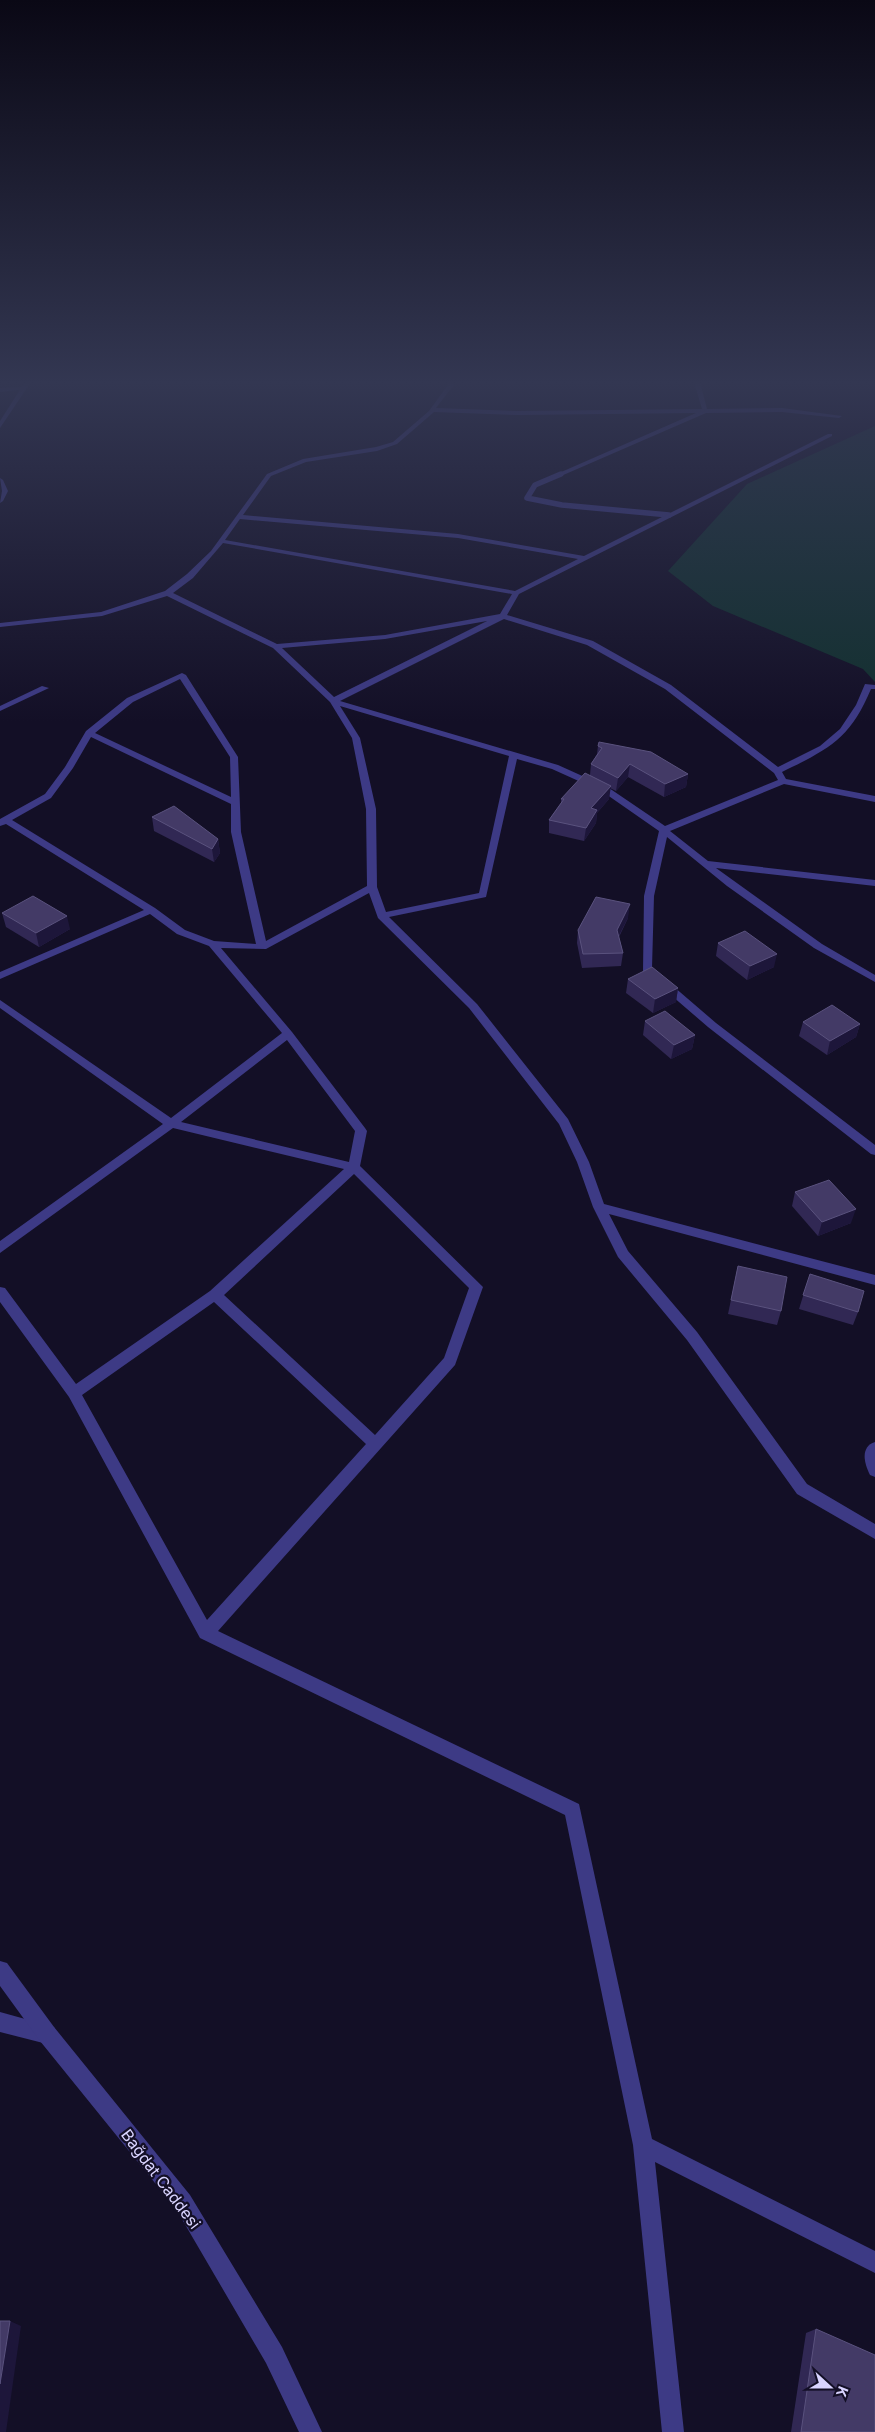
<svg xmlns="http://www.w3.org/2000/svg" width="875" height="2432" viewBox="0 0 875 2432" font-family="Inter,sans-serif">
	<style>
		.green { fill: #12302f }
		.lines { fill: none; stroke-linecap: round; stroke-linejoin: round }
		.service { stroke: #3d3a85; stroke-width: 5.5 }
		.minor { fill: #3d3a85; fill-rule: evenodd }
		.tertiary { fill: #3d3a85; fill-rule: evenodd }
		.wall { fill: #312854 }
		.shaded-wall { fill: #1d163a }
		.building { fill: #433a66; stroke: #5a527e }
		.labels { text-anchor: middle; stroke-width: 4.5; stroke-linejoin: round; paint-order: stroke }
		.near-street-label { font-size: 16px; fill: #d9d4ff; stroke: #130f26 }
	</style>
	<rect width="100%" height="100%" fill="#130f26"/>
	<!-- green -->
	<path class="green" d="M875 426V682L863 669 713 606 668 571 747 484Z"/>
	<g class="lines">
		<!-- service -->
		<path class="service" d="M561 474 535 485 527 498 562 505 669 515"/>
		<!-- minor -->
		<g class="minor">
			<path d="M450 382H456L436 408 518 411 702 409 694 382H700L707 409 782 408 842 416 839 418 782 412 706 413 561 476 559 473 696 413 518 415 434 412 397 444 377 451 306 462 271 476 243 515 458 534 584 556 828 434H832V436L519 594 507 615 593 641 671 685 778 767 820 746 840 729 856 705 865 684 875 685V689H871C850 739 829 749 782 772L786 779 875 796V802L784 784 670 831 708 861 875 880V886L716 868 822 944 875 975V982L814 948 727 886 667 837 654 896 652 968 716 1023 875 1145V1155L871 1154 708 1027 643 971 644 896 659 831 603 792 552 769 517 759 486 897 389 917 477 1004 568 1119 589 1162 604 1204 875 1275V1285L609 1214 628 1251 697 1332 807 1484 875 1524V1539L797 1494 687 1340 618 1257 593 1207 577 1162 559 1124 469 1008 378 918 369 893 266 949 221 948 292 1032 365 1128 367 1131 360 1166 483 1287 455 1365 218 1631 579 1804 652 2139 875 2251V2273L655 2162 684 2432H662L633 2145 565 1815 200 1638 69 1397 0 1302V1287L5 1288 76 1384 210 1291 344 1169 173 1128 0 1253V1241L163 1124 0 1008V1000L171 1118 282 1033 209 946 177 934 150 914 0 979V972L144 910 6 824 0 826V819L45 794 65 767 86 731 127 698 182 673 186 675 238 757 241 832 266 941 367 886 366 809 352 738 330 702 273 648 167 596 102 616 0 627V623L101 612 165 591 187 574 211 551 267 474 303 459 376 447 393 442 429 411ZM240 519 458 538 578 559 515 591 225 540ZM223 543 512 594 500 614 385 635 277 644 173 593 193 578ZM504 619 587 645 665 689 774 773 778 780 665 826 609 788 558 765 340 701ZM487 621 334 697 282 648 385 639ZM180 679 230 757 231 797 95 733 133 702ZM340 706 509 756 479 893 386 912 377 887 376 809 360 738ZM91 737 231 804V832L256 944 214 941 185 930 155 908 12 820 51 798 73 768ZM287 1040 355 1131 349 1162 181 1122ZM354 1174 469 1288 444 1358 375 1435 224 1295ZM214 1302 366 1444 207 1620 82 1395Z"/>
			<path d="M0 388 23 387 26 389 0 392Z"/>
			<path d="M42 686 49 688 0 711V706Z"/>
			<path d="M875 1442V1477L870 1475C864 1463 860 1447 875 1442Z"/>
			<path d="M0 2012 54 2027 57 2034 54 2041 47 2044 0 2032Z"/>
		</g>
		<!-- tertiary -->
		<g class="tertiary">
			<path d="M25 382H31L0 428V421Z"/>
			<path d="M0 478 3 480 8 491 3 501 0 503 2 491Z"/>
			<path d="M0 1961 7 1963 54 2027 190 2195 282 2347 322 2432H299L266 2363 176 2209 40 2041 0 1986Z"/>
		</g>
	</g>
	<!-- wall -->
	<g class="wall">
		<path d="M598 746 688 774 686 787 664 797 628 777 616 791 610 788 609 799 597 813 596 823 584 841 549 833V820L561 803V799L590 775 591 764 597 754Z"/>
		<path d="M152 817 218 839 220 853 214 862 154 831Z"/>
		<path d="M2 913 70 929 39 947 6 927Z"/>
		<path d="M628 918 619 937 623 953 621 966 582 968 577 943 578 930Z"/>
		<path d="M718 943 774 967 747 980 716 956Z"/>
		<path d="M628 979 678 988 676 1002 653 1013 626 993Z"/>
		<path d="M645 1021 695 1035 692 1049 671 1059 643 1035Z"/>
		<path d="M803 1022 860 1024 856 1037 827 1055 799 1036Z"/>
		<path d="M795 1192 851 1223 818 1236 792 1206Z"/>
		<path d="M738 1266 781 1311 777 1325 728 1314Z"/>
		<path d="M810 1274 858 1312 853 1325 799 1309Z"/>
		<path d="M816 2329 875 2432H791L806 2333Z"/>
	</g>
	<!-- shaded-wall -->
	<g class="shaded-wall">
		<path d="M630 764 628 777 616 791 618 778Z"/>
		<path d="M688 774 686 787 664 797 665 784Z"/>
		<path d="M611 786 609 799 597 813 596 823 584 841 586 828 591 808Z"/>
		<path d="M218 839 220 853 214 862 212 849Z"/>
		<path d="M630 904 628 918 615 943 617 930Z"/>
		<path d="M67 916 70 929 39 947 36 933Z"/>
		<path d="M777 954 774 967 747 980 750 966Z"/>
		<path d="M678 988 676 1002 653 1013 655 999Z"/>
		<path d="M860 1024 856 1037 827 1055 830 1041Z"/>
		<path d="M695 1035 692 1049 671 1059 674 1045Z"/>
		<path d="M856 1209 851 1223 818 1236 822 1222Z"/>
		<path d="M10 2321 21 2326 6 2432H0V2384Z"/>
	</g>
	<!-- building -->
	<g class="building">
		<path d="M599 742 651 752 688 774 665 784 630 764 618 778 591 764 602 748 598 746Z"/>
		<path d="M585 773 611 786 591 808 597 810 586 828 549 820 564 799H561Z"/>
		<path d="M174 806 218 839 212 849 152 817Z"/>
		<path d="M33 896 67 916 36 933 2 913Z"/>
		<path d="M596 897 630 904 617 930 623 953 583 954 578 930Z"/>
		<path d="M745 931 777 954 750 966 718 943Z"/>
		<path d="M652 967 678 988 655 999 628 979Z"/>
		<path d="M832 1005 860 1024 830 1041 803 1022Z"/>
		<path d="M665 1011 695 1035 674 1045 645 1021Z"/>
		<path d="M829 1180 856 1209 822 1222 795 1192Z"/>
		<path d="M738 1266 787 1277 781 1311 731 1300Z"/>
		<path d="M810 1274 864 1291 858 1312 803 1295Z"/>
		<path d="M0 2321H10L0 2384Z"/>
		<path d="M816 2329 875 2355V2432H801Z"/>
	</g>
	<!-- sky -->
	<linearGradient id="sky" x2="0" y2="1"><stop stop-color="#0a0815"/><stop offset="0.53" stop-color="#333752"/><stop offset="1" stop-color="#333752" stop-opacity="0"/></linearGradient>
	<rect width="875" height="722" fill="url(#sky)"/>
	<g class="labels">
		<!-- near-street labels -->
		<g class="near-street-label">
			<text transform="translate(161 2179) rotate(53)" y="6">Bağdat Caddesi</text>
		</g>
	</g>
	<!-- north arrow -->
	<g transform="translate(830 2387) rotate(111)" stroke="#130f26" stroke-width="4" paint-order="stroke">
	<path d="M0-4L9 19L0 12L-9 19Z" fill="#d9d4ff"/>
	<text y="-8" font-size="14" font-weight="bold" text-anchor="middle" fill="#d9d4ff">K</text>
	</g>
</svg>
